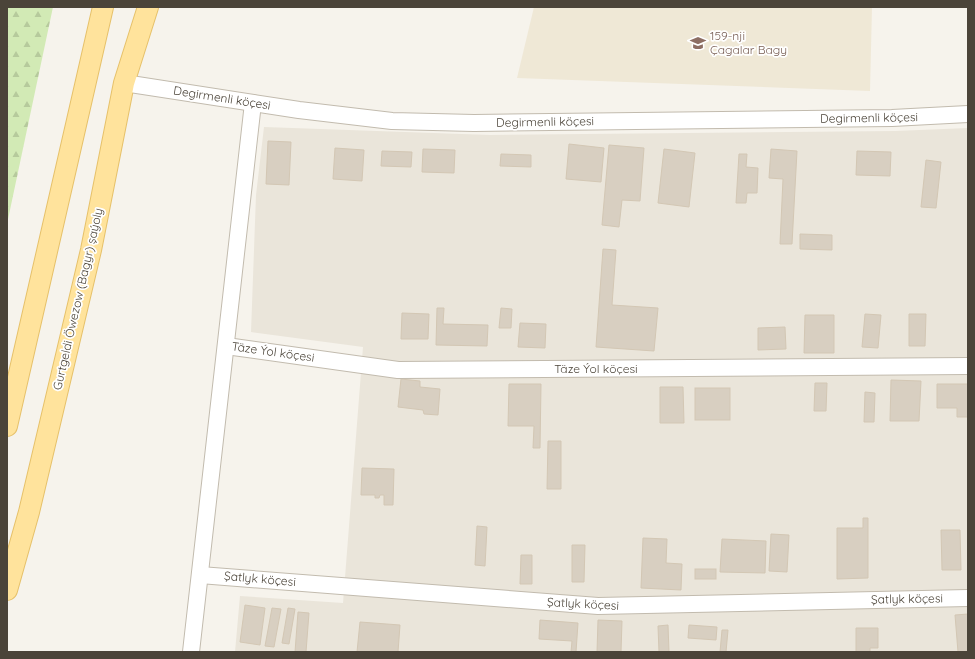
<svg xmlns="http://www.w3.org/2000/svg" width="975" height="659" viewBox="0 0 975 659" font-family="Quicksand,sans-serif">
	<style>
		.residential { fill: #eae5da }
		.education { fill: #efe8d6 }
		.forest { fill: url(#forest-firs) }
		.building { fill: #d8cfc1; stroke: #d3c7b4 }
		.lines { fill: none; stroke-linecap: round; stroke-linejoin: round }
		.minor-casing { stroke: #c2bbae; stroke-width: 18 }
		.major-casing { stroke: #e6c16a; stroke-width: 22 }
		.minor { stroke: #fff; stroke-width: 16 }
		.major { stroke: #ffe39c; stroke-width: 20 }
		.labels { text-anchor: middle; stroke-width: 3.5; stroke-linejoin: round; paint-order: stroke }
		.education-label { font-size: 12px; fill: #785e54; stroke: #fff; text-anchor: start }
		.street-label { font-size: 12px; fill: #4b4439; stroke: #fff }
	</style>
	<defs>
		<pattern id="forest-firs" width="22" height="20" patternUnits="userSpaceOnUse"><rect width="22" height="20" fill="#d2eab5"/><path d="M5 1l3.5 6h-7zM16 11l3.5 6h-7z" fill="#b6ca9c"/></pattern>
	</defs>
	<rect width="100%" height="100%" fill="#f6f3ec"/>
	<!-- residential -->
	<path class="residential" d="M264 127 490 135 895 131 968 128V652H235L240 596 343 603 363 347 251 332 256 195Z"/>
	<!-- education -->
	<path class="education" d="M534 7H872L870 91 517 78Z"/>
	<!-- forest -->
	<path class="forest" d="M7 7H53L7 224Z"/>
	<!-- building -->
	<g class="building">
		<path d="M268 141 291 142 289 185 266 184Z"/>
		<path d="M569 144 604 148 601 182 566 179Z"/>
		<path d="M609 145 644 148 640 201 622 200 619 227 602 225Z"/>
		<path d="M335 148 364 150 362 181 333 179Z"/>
		<path d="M423 149 455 150 454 173 422 172Z"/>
		<path d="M664 149 695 153 689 207 658 203Z"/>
		<path d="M771 149 797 151 792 244H780L783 179 769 178Z"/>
		<path d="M382 151 412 152 411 167 381 166Z"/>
		<path d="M857 151 891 152 890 176 856 175Z"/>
		<path d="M501 154 531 155V167L500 166Z"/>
		<path d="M739 154H747L746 167 758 168 757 193H747L746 203H736Z"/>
		<path d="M926 160 941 162 936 208 921 207Z"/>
		<path d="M800 234 832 235V250L800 249Z"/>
		<path d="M603 249 616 250 612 305 658 308 654 351 596 347Z"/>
		<path d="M437 308H444L443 324 488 325 487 346 436 345Z"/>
		<path d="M501 308 512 309 511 328H499Z"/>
		<path d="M402 313 429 314 428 339H401Z"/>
		<path d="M865 314 881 315 878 348 862 347Z"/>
		<path d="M909 314H926L925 346H909Z"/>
		<path d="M805 315H834V353H804Z"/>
		<path d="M520 323 546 324 545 348 518 347Z"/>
		<path d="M785 327 786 349 758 350V328Z"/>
		<path d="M401 379 420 381V387L440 389 438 415 424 414 423 410 398 407Z"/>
		<path d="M891 380 921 381 919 421H890Z"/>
		<path d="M815 383H827L826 411H814Z"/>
		<path d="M509 384H541L540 448H533L534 426H508Z"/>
		<path d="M937 384H968V417H957V408H937Z"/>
		<path d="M660 387H683L684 423H660Z"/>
		<rect x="695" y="388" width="35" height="32"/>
		<path d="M865 392 875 393 874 422H864Z"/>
		<path d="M548 441H561V489H547Z"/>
		<path d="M362 468 394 469 393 505H384V495H380L379 498H375V495H361Z"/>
		<path d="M863 518H868V578L837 579V528H863Z"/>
		<path d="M477 526 487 527 485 566 475 565Z"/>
		<path d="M941 530H960L961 570H942Z"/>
		<path d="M771 534 789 535 787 572 769 571Z"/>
		<path d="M643 538 667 539 666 563 682 564 681 590 641 588Z"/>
		<path d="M722 539 766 541 765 573 720 572Z"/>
		<path d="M572 545H585L584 582H572Z"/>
		<path d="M521 555H532V584H520Z"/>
		<rect x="695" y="569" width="21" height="10"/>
		<path d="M245 605 265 608 260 645 240 642Z"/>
		<path d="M272 608 281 609 274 647 265 646Z"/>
		<path d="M288 608 295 609 289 644 282 643Z"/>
		<path d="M298 612 309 613 306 652H295Z"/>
		<path d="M968 614V652H958L955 615Z"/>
		<path d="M540 620 578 623 576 652H571L572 641 539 639Z"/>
		<path d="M598 620 622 621 621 652H597Z"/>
		<path d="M360 622 400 625 398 652H357Z"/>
		<path d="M668 625 669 652H659L658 626Z"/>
		<path d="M689 625 717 627 716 640 688 638Z"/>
		<path d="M856 628H878V648H870V652H856Z"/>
		<path d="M722 630H728L726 652H720Z"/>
	</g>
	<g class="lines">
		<defs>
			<g id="minor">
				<path d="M124 83 299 110 392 121 474 123 892 118 968 114"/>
				<path d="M226 346 398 370 968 366"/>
				<path d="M200 575 598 606 968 598"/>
				<path d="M191 652 253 103"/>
			</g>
			<g id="major">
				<path d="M7 426 103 7"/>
				<path d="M7 590 29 512 91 250 124 83 148 7"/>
			</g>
		</defs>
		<!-- minor casing -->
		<use href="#minor" class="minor-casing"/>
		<!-- major casing -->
		<use href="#major" class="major-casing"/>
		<!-- minor -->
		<use href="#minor" class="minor"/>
		<!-- major -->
		<use href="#major" class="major"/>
	</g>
	<!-- icons -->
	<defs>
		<symbol id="school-bare" viewBox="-9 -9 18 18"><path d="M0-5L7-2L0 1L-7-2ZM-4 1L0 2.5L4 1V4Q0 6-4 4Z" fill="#8d6e63" stroke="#fff" stroke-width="2.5" paint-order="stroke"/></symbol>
	</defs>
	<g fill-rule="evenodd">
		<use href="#school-bare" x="687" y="32" width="22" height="22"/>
	</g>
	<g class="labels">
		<!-- education labels -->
		<g class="education-label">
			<text x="710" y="40">159-nji<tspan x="710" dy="14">Çagalar Bagy</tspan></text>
		</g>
		<!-- street labels -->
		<g class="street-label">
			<text transform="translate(222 98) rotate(9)" y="4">Degirmenli köçesi</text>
			<text transform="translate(869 118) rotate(-1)" y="4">Degirmenli köçesi</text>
			<text transform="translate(545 122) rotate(-1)" y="4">Degirmenli köçesi</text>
			<text transform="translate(78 299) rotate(-77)" y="4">Gurtgeldi Öwezow (Bagyr) şaýoly</text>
			<text transform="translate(273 352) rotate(8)" y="4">Täze Ýol köçesi</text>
			<text x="596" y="373">Täze Ýol köçesi</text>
			<text transform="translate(260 579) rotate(5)" y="4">Şatlyk köçesi</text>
			<text transform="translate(907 599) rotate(-1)" y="4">Şatlyk köçesi</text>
			<text transform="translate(583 604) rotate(3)" y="4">Şatlyk köçesi</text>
		</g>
	</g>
	<!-- border -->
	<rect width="975" height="659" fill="none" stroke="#4b4439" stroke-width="16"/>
</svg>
